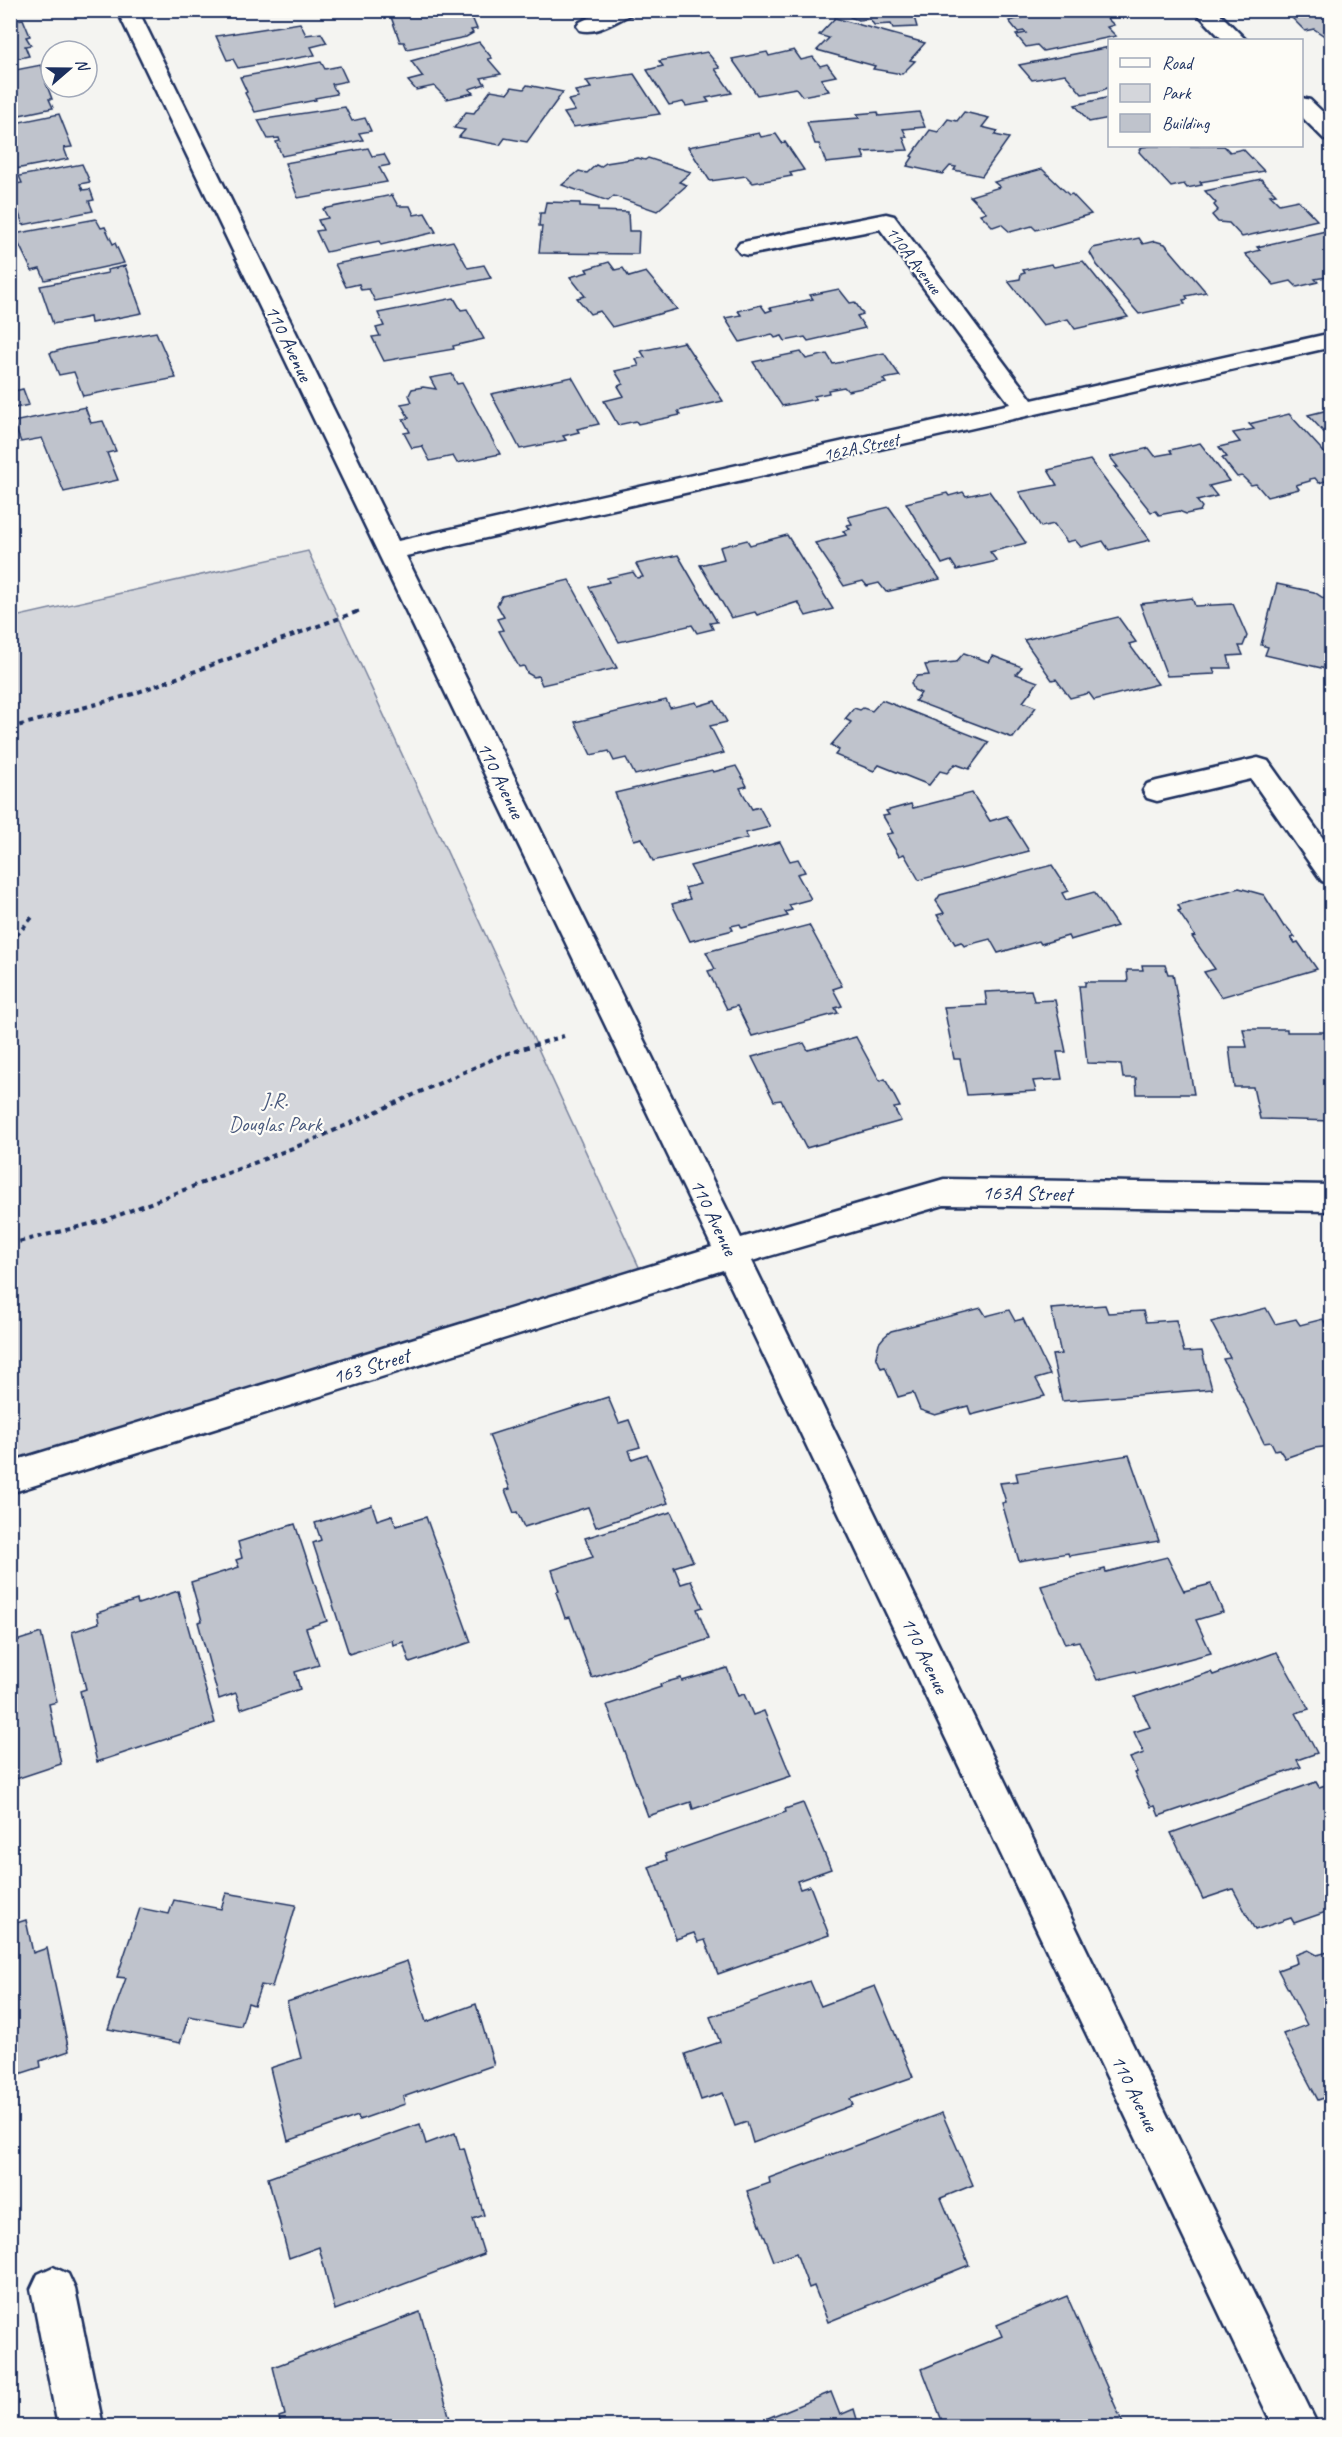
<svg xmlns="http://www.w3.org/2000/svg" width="1342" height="2437" viewBox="0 0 1342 2437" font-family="Caveat,sans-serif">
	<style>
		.green { fill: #d4d6db; stroke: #78829c; stroke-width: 1.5 }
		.building { fill: #bfc3cc; stroke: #1b2f5e; stroke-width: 1.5 }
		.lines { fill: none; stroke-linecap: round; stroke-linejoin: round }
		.street-casing { stroke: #1b2f5e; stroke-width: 5 }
		.path-far1 { stroke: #1b2f5e; stroke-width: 3; stroke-dasharray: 4.5 3; stroke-linecap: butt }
		.path { stroke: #1b2f5e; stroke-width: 4; stroke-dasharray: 5 4.5; stroke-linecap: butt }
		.street { fill: #fdfcf7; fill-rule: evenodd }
		.labels { text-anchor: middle; stroke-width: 4.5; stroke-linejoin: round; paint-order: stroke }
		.far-street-label { font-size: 18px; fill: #1b2f5e; stroke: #fdfcf7 }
		.street-label { font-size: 21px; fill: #1b2f5e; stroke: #fdfcf7 }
		.park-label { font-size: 21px; fill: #49597d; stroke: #fdfcf7 }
	</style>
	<rect width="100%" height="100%" fill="#f4f4f1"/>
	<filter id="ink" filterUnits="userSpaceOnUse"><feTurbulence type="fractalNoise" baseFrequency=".0167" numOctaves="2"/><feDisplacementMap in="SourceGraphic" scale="12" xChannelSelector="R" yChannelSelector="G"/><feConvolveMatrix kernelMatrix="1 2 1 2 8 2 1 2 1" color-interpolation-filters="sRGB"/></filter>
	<g filter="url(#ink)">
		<!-- green -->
		<path class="green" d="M308 551 646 1282 11 1470 10 618Z"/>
		<!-- building -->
		<g class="building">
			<path d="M411 10H469L477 29 471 30 473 33 466 37 407 49 404 42H400L390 14Z"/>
			<path d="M839 10H912L917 27 893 28 891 24 874 25 870 19 858 20 850 17V14L840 15Z"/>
			<path d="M1054 10H1098L1114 25 1107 27 1116 36 1043 51 1037 45 1026 47 1016 35 1026 33 1024 31 1018 32 1009 21Z"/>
			<path d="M1332 10V41L1314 29 1305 31 1286 12Z"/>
			<path d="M835 18 925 43 910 60 915 61 902 74 873 69 875 66 817 50 829 38 819 35Z"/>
			<path d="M23 19 30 36 26 37 31 45 25 46 29 56 10 60V21Z"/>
			<path d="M300 23 306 35 321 33 327 43 311 47 315 55 238 68 233 59 227 60 216 36Z"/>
			<path d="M479 42 492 58 488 59 501 74 481 78 485 84 469 89 473 93 447 99 434 86 416 90 408 81 423 77 411 61Z"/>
			<path d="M1110 47V87L1100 91 1082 94 1065 74 1032 80 1019 65Z"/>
			<path d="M794 50 801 60 813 57 820 66 827 64 836 76 821 79 829 91 802 96 796 88 757 95 732 59 767 52 769 56Z"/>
			<path d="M707 52 720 68 715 69 732 93 706 98 709 102 686 106 683 102 669 105 647 70 663 66 659 61Z"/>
			<path d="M321 62 325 69 340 66 347 81 332 84 337 94 315 98 316 100 255 112 245 93 247 92 240 77Z"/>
			<path d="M41 65 48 83H46L52 99H49L53 108 10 117V71Z"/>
			<path d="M634 74 660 114 573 127 564 113 575 111 568 100 579 98 575 91 591 88 586 81Z"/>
			<path d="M527 85 563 92 527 142 505 138 500 145 459 137 465 130 454 128 466 112 474 113 491 90 508 93 512 87 524 89Z"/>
			<path d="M1110 97V118L1089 122 1075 105Z"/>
			<path d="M345 107 352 121 365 118 371 131 359 133 363 140 282 156 276 142 280 141 279 138 268 139 258 120Z"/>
			<path d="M878 112 879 116 919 112 925 127 903 129 907 137H903L908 150 862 152 865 159 826 163 819 144H815L807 122 859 118 857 114Z"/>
			<path d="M964 112 989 118 982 127 998 131 995 135 1009 138 982 176 954 170 956 167 950 166 943 174 907 166 913 157 911 156 930 130 938 132 948 119 957 121Z"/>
			<path d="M59 114 72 147 64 148 68 159 10 170V124Z"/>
			<path d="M759 133 761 137 776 134 782 143 785 142 804 170 790 173 792 176 753 183 746 176 710 181 688 147Z"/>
			<path d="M1151 146H1224L1230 152 1243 149 1264 171 1200 182 1202 185 1187 188 1184 184 1171 187 1139 152 1142 147Z"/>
			<path d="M368 148 372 156 384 154 390 165 379 167 387 182 298 198 285 163Z"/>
			<path d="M638 158 645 160 648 158 691 172 679 182 687 185 657 211 614 196 608 201 562 185 579 171 587 173 596 165 600 167 606 163Z"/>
			<path d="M82 164 90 182 80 184 83 190 90 189 94 200 89 201 93 211 23 225 16 205 10 206V185L22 183 19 176Z"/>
			<path d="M1042 169 1069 195 1072 194 1091 214 1036 230 1032 226 1010 232 1001 224 993 227 980 214 986 212 970 196 1000 187 994 182Z"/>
			<path d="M1261 179 1276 194 1270 195 1279 204 1298 200 1317 220 1242 237 1229 223 1218 222 1212 215 1218 210 1214 205 1216 203 1205 191Z"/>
			<path d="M392 195 398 206H410L414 215 425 213 436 232 381 245 379 241 326 252 316 231 323 230 318 220 328 218 323 209Z"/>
			<path d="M546 202 580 203V206L598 207V211L628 212 629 231H639L638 254 539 253 542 226H539L540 213H544Z"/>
			<path d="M96 219 101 228 105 227 113 244 115 243 124 263 45 280 40 269 32 271 14 234Z"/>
			<path d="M1330 230 1332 269 1328 270 1332 276 1315 279 1318 282 1297 287 1291 281 1274 285 1245 254 1260 250 1257 247Z"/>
			<path d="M1139 238 1143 244 1155 241 1165 244 1206 292 1186 296 1188 299 1183 300 1185 304 1139 314 1097 265 1090 253 1093 248Z"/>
			<path d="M453 241 468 268 484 265 491 278 375 301 369 289 361 290 359 284 346 287 335 264Z"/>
			<path d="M1083 261 1128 317 1075 329 1068 319 1043 325 1008 281 1020 279 1021 274 1025 273 1023 270 1051 264 1054 267Z"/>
			<path d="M609 262 615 270 623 268 629 277 646 272 677 309 612 327 600 311 590 314 577 298 585 296 570 277 588 272 586 269Z"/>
			<path d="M125 266 142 313 91 323 90 317 53 324 40 286 108 273 107 270Z"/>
			<path d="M839 289 850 303 855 302 863 314 857 316 865 328 808 341 805 337 785 341 782 336 775 338 772 334 740 342 725 318 741 315 738 311 761 305 766 312 772 310 770 308 813 299 810 295Z"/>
			<path d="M454 298 461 310 467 309 484 339 453 346 454 349 384 361 372 337 380 336 376 328 384 326 378 313Z"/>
			<path d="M156 332 176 378 83 396 74 372 59 375 50 353 67 348Z"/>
			<path d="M684 342 723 401 678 411 680 415 638 424 636 421 618 425 604 401 624 396 618 386 623 384 615 371 639 366 636 359 645 357 641 351Z"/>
			<path d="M801 352 806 359 827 354 833 364 884 353 900 376 883 379 886 383 848 391 844 387 828 390 829 393 814 396 816 399 782 406 753 362Z"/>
			<path d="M452 374 457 384 462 383 500 454 457 463 453 456 430 461 422 446 412 448 404 433 410 432 403 419 409 418 401 404 412 402 409 395 412 389 423 387 436 389 430 378Z"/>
			<path d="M572 377 599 424 577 429 579 432 563 436 566 440 520 449 491 394Z"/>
			<path d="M23 389 29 405 10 409V392Z"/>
			<path d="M85 407 91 423 103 421 116 451 107 453 118 480 64 492 42 438 21 442 13 422Z"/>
			<path d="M1332 409V441L1308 415Z"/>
			<path d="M1289 414 1332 461V479L1319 483 1315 478 1310 479V481L1296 485 1299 489 1267 497 1256 484 1251 485 1242 476 1237 477 1222 458 1227 457 1219 447 1240 442 1233 433 1254 429 1249 424Z"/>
			<path d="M1200 443 1229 481 1209 486 1217 496 1197 501 1202 507 1200 511 1186 514 1179 511 1159 515 1156 511 1151 512 1115 467H1118L1110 457 1149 448 1155 456 1166 454 1172 453 1170 450Z"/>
			<path d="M1090 460 1150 540 1109 550 1103 541 1081 547 1075 540 1067 542 1054 524 1041 527 1019 492 1057 485 1048 470Z"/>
			<path d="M989 491 1026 543 990 552 997 561 957 570 951 561 942 564 906 503 947 493 949 496 963 492 966 496Z"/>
			<path d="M889 507 940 579 886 592 879 583 867 586 863 581 844 586 815 543 846 535 843 531 850 529 847 525 852 524 848 517Z"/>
			<path d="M787 535 833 609 806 616 798 602 757 615 755 612 731 618 700 565 724 559 720 547 747 540 750 545Z"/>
			<path d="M678 555 717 622 710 623 713 629 697 633 692 625 619 642 589 587 609 582 607 578 633 572 637 578 643 577 636 564Z"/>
			<path d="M569 580 617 668 542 685 538 676 534 677 527 673 524 666 519 667 499 631 503 630 497 619 504 617 497 605 502 596Z"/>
			<path d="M1277 584 1314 592 1332 604V668L1327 664 1326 669 1265 655 1268 647 1261 645Z"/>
			<path d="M1192 598 1195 606 1233 604 1247 636 1243 646H1239L1243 655 1228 656 1231 668H1213L1215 674 1167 676 1140 604Z"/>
			<path d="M1118 617 1136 642 1129 644 1158 684 1094 700 1089 693 1070 698 1056 679 1052 680 1024 640Z"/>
			<path d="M964 653 989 662 993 656 1022 667 1016 674 1038 682 1023 702 1036 707 1013 738 915 701 921 693 914 690 911 683 917 676 929 675 925 665 956 662Z"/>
			<path d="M666 700 670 708 696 702 698 706 715 701 727 722 710 726 724 753 635 775 626 758 614 761 609 751 591 755 575 722Z"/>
			<path d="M882 700 989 742 969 769 955 764 947 773 940 771 929 785 879 765 874 771 835 755 839 750 831 745 851 722 845 719 854 708 860 710 863 708 872 711Z"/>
			<path d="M736 766 747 786 740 788 752 809 759 807 770 827 745 833 748 838 653 861 642 838 634 840 615 793 712 770 713 772Z"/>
			<path d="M972 793 990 821 1007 816 1029 851 919 880 904 854 899 856 886 834 893 833 883 816 889 815 886 811 911 804 913 808Z"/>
			<path d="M780 842 790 861 798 859 805 872 797 874 811 899 789 905 792 910 785 912 788 916 742 928 740 924 731 926 733 930 690 941 672 904 690 899 685 888 700 884 690 866Z"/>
			<path d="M1052 865 1069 891 1062 893 1066 900 1094 892 1117 926 1070 940 1068 936 1041 944 1039 941 998 953 990 939 964 946 961 942 955 944 937 915 944 913 936 901 940 895Z"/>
			<path d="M1239 888 1264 895 1284 927 1286 926 1295 937 1291 938 1295 943 1298 942 1317 969 1221 997 1204 972 1215 969 1192 937 1195 936 1178 911 1181 910 1178 905Z"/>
			<path d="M809 925 842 986 833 989 842 1006 835 1008 838 1013 752 1036 737 1006 727 1009 708 971 715 969 706 952Z"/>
			<path d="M1142 965H1165L1168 974H1173L1194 1094H1137L1136 1078H1123L1121 1064 1087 1063 1079 986H1085V982H1128L1127 970H1143Z"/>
			<path d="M1031 990 1034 1001 1055 1000 1066 1052H1057L1062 1079 1033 1081 1036 1091 967 1095 960 1059H954L944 1007 987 1005 985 992Z"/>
			<path d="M1243 1029H1287V1032H1332V1121L1260 1119 1253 1087H1234L1229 1047H1247Z"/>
			<path d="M856 1037 880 1081 885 1079 900 1107 894 1108 901 1121 806 1148 781 1100 774 1101 752 1057 804 1043 808 1050Z"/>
			<path d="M1105 1305 1108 1313 1143 1311 1146 1322 1176 1320 1184 1352 1202 1351 1212 1389 1062 1401 1052 1355 1061 1354 1051 1309Z"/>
			<path d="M981 1308 986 1316 1009 1310 1015 1321 1023 1319 1050 1375 1036 1379 1045 1396 971 1415 968 1406 935 1415 920 1410 913 1393 898 1397 885 1367 881 1368 876 1356 879 1343 884 1337 891 1331Z"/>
			<path d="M1266 1308 1275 1324 1296 1319 1300 1325 1323 1319 1332 1335V1446L1314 1448 1285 1458 1279 1449 1275 1450 1271 1442 1264 1443 1223 1359 1230 1358 1211 1322Z"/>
			<path d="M608 1397 619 1423 629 1420 640 1447 629 1450 632 1459 647 1454 668 1503 596 1527 588 1507 524 1527 517 1512 514 1513 505 1490 510 1489 489 1435Z"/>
			<path d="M1129 1455 1159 1541 1069 1556 1068 1553 1019 1561 1002 1503 1006 1502 1000 1483 1018 1481 1016 1473Z"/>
			<path d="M372 1505 377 1520 392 1515 396 1526 426 1517 471 1642 410 1663 403 1642 393 1645 392 1640 349 1654 313 1543 321 1540 315 1523Z"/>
			<path d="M671 1512 693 1561 674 1567 681 1584 691 1581 703 1607 697 1609 709 1639 592 1678 570 1617 565 1618 556 1592 559 1591 552 1570 593 1557 585 1538Z"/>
			<path d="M295 1524 327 1621 306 1628 319 1665 295 1672 300 1689 241 1709 236 1693 219 1699 198 1622 202 1621 191 1582 239 1567 236 1560 242 1558 238 1542Z"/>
			<path d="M1167 1557 1184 1591 1211 1584 1223 1612 1196 1620 1211 1653 1136 1673 1135 1671 1097 1680 1079 1641 1065 1644 1041 1586 1105 1569 1106 1572Z"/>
			<path d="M178 1591 215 1723 97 1762 80 1691 86 1689 72 1632 99 1623 97 1613 137 1600 138 1604Z"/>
			<path d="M41 1633 57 1702 49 1704 61 1764 10 1781V1643Z"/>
			<path d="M1277 1652 1309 1709 1296 1713 1317 1753 1297 1760 1301 1767 1159 1816 1155 1806 1151 1807 1134 1773 1137 1772 1130 1758 1144 1753 1134 1732 1150 1727 1135 1697 1211 1672 1213 1675Z"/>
			<path d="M727 1668 738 1696 744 1694 753 1715 764 1711 791 1776 693 1809 691 1802 648 1816 607 1705 661 1687 660 1684 681 1678 682 1681Z"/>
			<path d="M1316 1782 1319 1787 1332 1783V1910L1294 1923 1291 1918 1255 1930 1233 1889 1203 1899 1171 1833Z"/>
			<path d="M803 1803 831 1869 797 1881 800 1889 810 1886 829 1935 718 1974 705 1940 698 1942 694 1933 676 1939 649 1867 667 1860 665 1854 786 1812 785 1809Z"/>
			<path d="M226 1893 296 1905 272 1987 261 1985 254 2005 248 2003 241 2026 189 2016 180 2043 108 2029 126 1978 117 1977 140 1908 169 1914 174 1900 221 1909Z"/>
			<path d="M26 1920 33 1953 47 1948 69 2051 40 2061 41 2067 10 2077V1925Z"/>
			<path d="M1308 1950 1317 1955 1332 1951 1330 2102 1327 2097 1318 2100 1283 2034 1307 2025 1278 1970 1297 1963 1295 1955Z"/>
			<path d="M407 1961 426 2022 476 2004 494 2065 403 2097 405 2104 359 2120 358 2116 288 2141 270 2068 301 2058 287 2002Z"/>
			<path d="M810 1981 821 2006 875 1986 913 2077 850 2099 853 2105 753 2143 747 2122 735 2126 723 2093 701 2100 685 2054 720 2042 710 2017Z"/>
			<path d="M942 2113 973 2185 941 2198 969 2265 828 2322 814 2286 809 2288 796 2253 774 2261 747 2191 770 2183 769 2178Z"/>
			<path d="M420 2124 426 2144 455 2133 460 2149 464 2148 484 2215 473 2219 484 2254 335 2310 319 2247 289 2258 268 2178Z"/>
			<path d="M1067 2296 1124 2426H944L922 2369 1002 2336 997 2325Z"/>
			<path d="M420 2312 452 2426H281L279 2417 285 2415 273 2367Z"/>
			<path d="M831 2392 840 2415 854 2409 859 2426 869 2422 870 2426H772L768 2418Z"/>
		</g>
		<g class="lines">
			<defs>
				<g id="street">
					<path d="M117 10H138L398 541 1010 404 880 229 748 255 740 253 736 248 740 243 748 241 886 214 894 216 1032 400 1332 333V347L406 556 741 1238 944 1179 1332 1185V1211L944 1205 752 1261 1318 2426H1273L723 1270 10 1493V1462L712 1247Z"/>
					<path d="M605 10H634L631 14C616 21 596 35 580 30L577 26 580 22Z"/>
					<path d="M1194 10H1216L1246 40H1223Z"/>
					<path d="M1302 98 1310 100 1332 121V140L1324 139 1302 117Z"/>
					<path d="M1258 758 1268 761 1332 851V884L1322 881 1251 779 1157 801 1147 798 1143 791 1147 784 1157 781Z"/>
					<path d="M53 2267 68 2274 75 2289 103 2426H58L31 2289 38 2274Z"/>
				</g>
			</defs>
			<!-- street casing -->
			<use href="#street" class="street-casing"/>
			<!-- path-far1 -->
			<path class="path-far1" d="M356 612 359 611"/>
			<!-- path -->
			<g class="path">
				<path d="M10 728 133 694 359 611"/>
				<path d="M10 943 34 915"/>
				<path d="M10 1244 106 1220 311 1141 502 1055 564 1036"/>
			</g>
			<!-- street -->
			<use href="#street" class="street"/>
		</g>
	</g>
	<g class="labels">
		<!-- far-street labels -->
		<g class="far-street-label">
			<text transform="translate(914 260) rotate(53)" y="6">110A Avenue</text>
			<text transform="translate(861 447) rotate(-12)" y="6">162A Street</text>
		</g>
		<!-- street labels -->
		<g class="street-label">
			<text transform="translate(289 343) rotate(64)" y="7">110 Avenue</text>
			<text transform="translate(501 780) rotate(64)" y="7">110 Avenue</text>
			<text transform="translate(1027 1193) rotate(1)" y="7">163A Street</text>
			<text transform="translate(714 1217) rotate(64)" y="7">110 Avenue</text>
			<text transform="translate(371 1366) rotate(-17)" y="7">163 Street</text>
			<text transform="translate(925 1655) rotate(64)" y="7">110 Avenue</text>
			<text transform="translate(1135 2093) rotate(64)" y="7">110 Avenue</text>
		</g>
		<!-- park labels -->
		<g class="park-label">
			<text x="275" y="1107">J.R.<tspan x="275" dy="24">Douglas Park</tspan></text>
		</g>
	</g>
	<!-- margin -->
	<rect width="1342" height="2437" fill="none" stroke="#fdfcf7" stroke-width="36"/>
	<rect x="18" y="18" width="1306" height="2401" fill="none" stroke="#1b2f5e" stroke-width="2" filter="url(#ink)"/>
	<!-- legend -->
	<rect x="1108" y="39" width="195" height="108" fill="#fdfcf7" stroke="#a3aaba" stroke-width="1.5"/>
	<rect x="1120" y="58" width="30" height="9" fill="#fdfcf7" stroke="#a3aaba" stroke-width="1.5"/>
	<text x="1162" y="69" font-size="18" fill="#1b2f5e">Road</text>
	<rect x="1120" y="84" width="30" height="18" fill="#d4d6db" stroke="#a3aaba" stroke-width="1.5"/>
	<text x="1162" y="99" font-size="18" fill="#1b2f5e">Park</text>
	<rect x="1120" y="114" width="30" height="18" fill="#bfc3cc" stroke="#a3aaba" stroke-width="1.5"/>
	<text x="1162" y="129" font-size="18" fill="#1b2f5e">Building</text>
	<!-- north arrow -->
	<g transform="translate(69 69) rotate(70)"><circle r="28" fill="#fdfcf7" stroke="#a3aaba" stroke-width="1.5"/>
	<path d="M0-4.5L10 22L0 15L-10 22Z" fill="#1b2f5e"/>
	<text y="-9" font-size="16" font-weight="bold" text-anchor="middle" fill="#1b2f5e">N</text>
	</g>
</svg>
